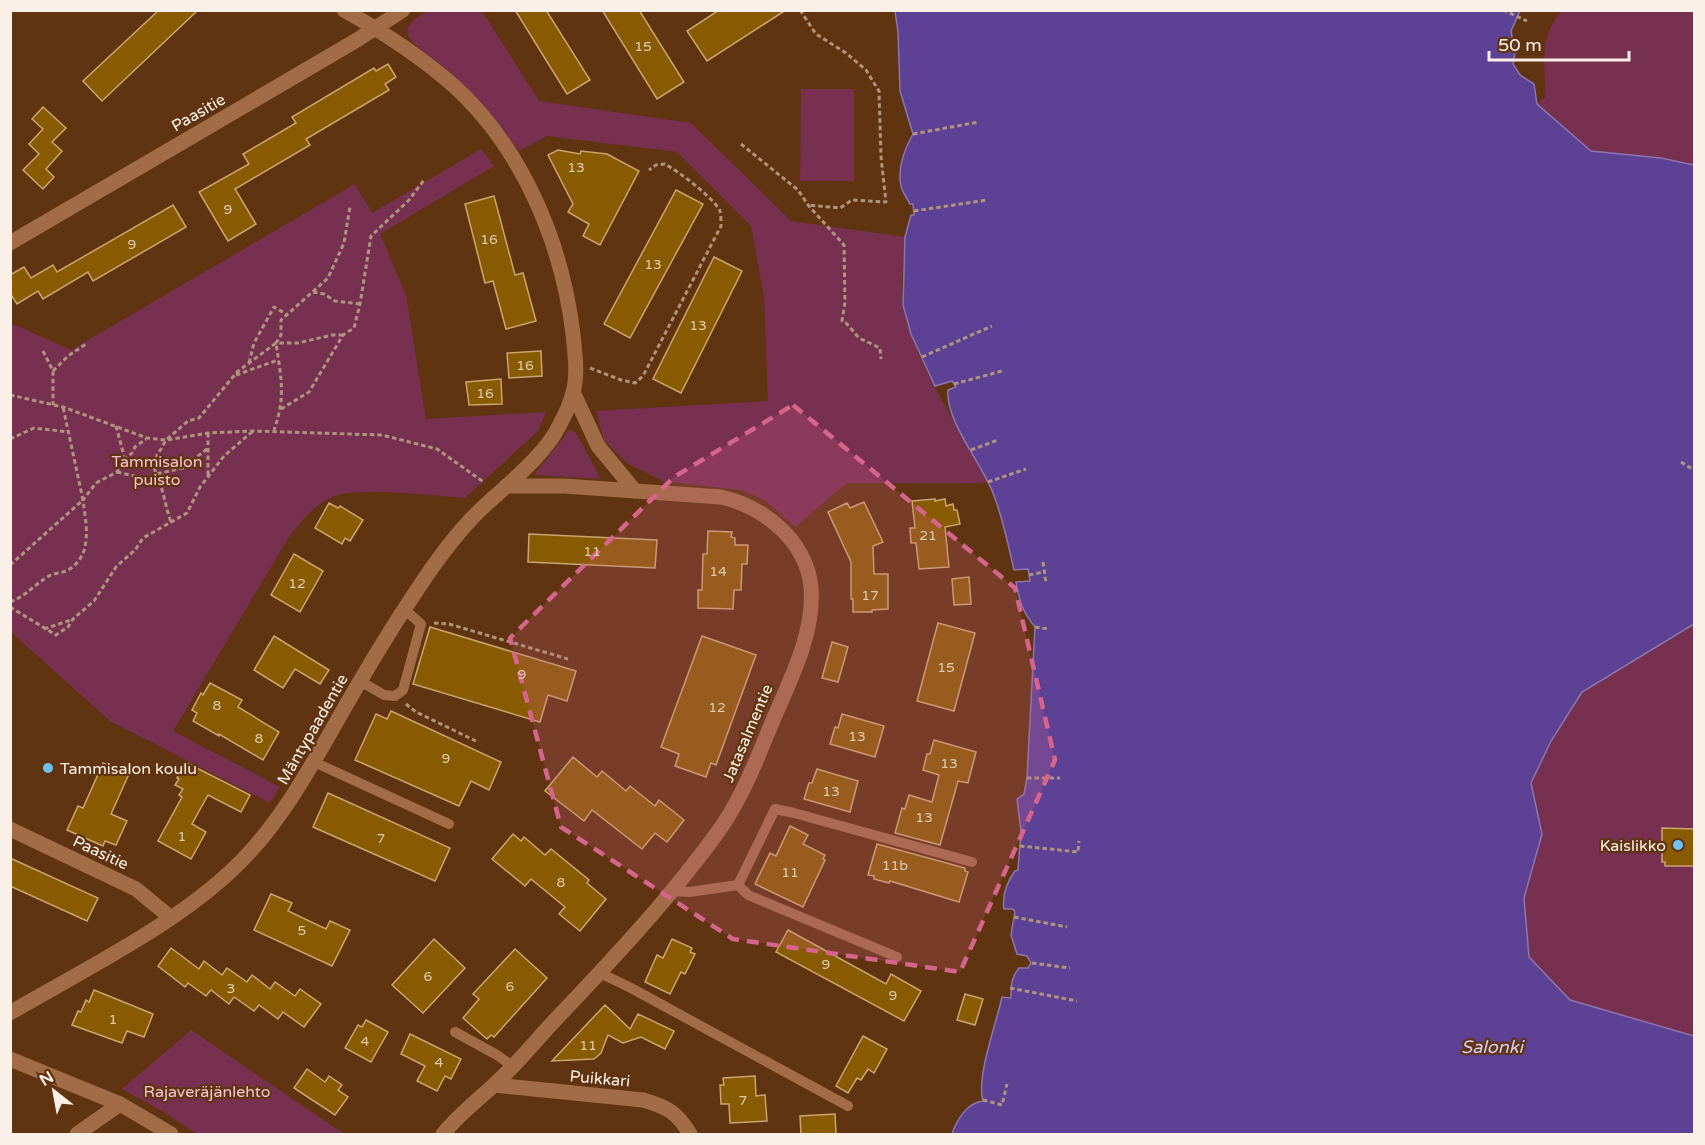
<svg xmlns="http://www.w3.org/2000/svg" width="1705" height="1145" viewBox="0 0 1705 1145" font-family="'Varela Round',sans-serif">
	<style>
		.green { fill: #783050 }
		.water { fill: #5c4195; stroke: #8c76ae; stroke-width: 1.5 }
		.building { fill: #885b03; stroke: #caa572; stroke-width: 1.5 }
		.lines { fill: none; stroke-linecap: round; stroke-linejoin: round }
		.path { stroke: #af947e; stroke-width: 3; stroke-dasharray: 4.5 3; stroke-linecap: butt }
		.lane { stroke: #a26c47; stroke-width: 10 }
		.street { stroke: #a26c47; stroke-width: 15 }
		.marked { fill: #d6648c; fill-opacity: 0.2; stroke: #d6648c; stroke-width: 4.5; stroke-dasharray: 12 8; stroke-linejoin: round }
		.poi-dot { fill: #6dc2f3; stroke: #603410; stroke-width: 2 }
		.labels { text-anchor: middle; stroke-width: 4.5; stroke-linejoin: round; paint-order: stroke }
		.number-label { font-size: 14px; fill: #decbaf }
		.street-label { font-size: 16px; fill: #fbf0e8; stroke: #603410 }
		.park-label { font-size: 16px; fill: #f7c2d5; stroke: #603410 }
		.poi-label { font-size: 16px; fill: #fbf0e8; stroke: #603410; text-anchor: start }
		.water-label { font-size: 18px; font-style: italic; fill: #d6cbfa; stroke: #603410 }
	</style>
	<rect width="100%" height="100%" fill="#603410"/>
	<!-- green -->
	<g class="green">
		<path d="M428 11H482L539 101 691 123 791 221 905 237C904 256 900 288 903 306 914 363 961 430 988 482L978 483H847L795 527 766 501 741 490 663 481 627 463 604 440 596 411 768 401 764 296 751 226 677 152 547 136 519 151C496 122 472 93 445 68 436 60 409 44 408 34 406 22 419 16 428 11Z"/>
		<path d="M1562 11H1694V236L1607 199 1537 104 1546 96C1544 65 1539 36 1562 11Z"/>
		<path d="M801 89H854V181H800Z"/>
		<path d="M481 149 494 166 380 234 406 295 426 419 546 412 538 431 465 498C436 496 356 486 332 497 313 506 301 521 289 537L173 731 280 787 270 803 110 721 11 632V323L71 350 355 184 372 213Z"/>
		<path d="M570 429 576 433 601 479 534 475Z"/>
		<path d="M1694 512V1080L1537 1006 1484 901 1497 754Z"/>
		<path d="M191 1030 344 1134H197L162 1111 122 1089Z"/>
	</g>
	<!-- water -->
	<path class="water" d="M895 11H1520L1511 31 1515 53 1513 64 1520 75 1534 84 1537 104 1591 151 1661 158 1694 165V624L1582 692 1551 741 1531 783 1542 834 1524 898 1529 957 1570 1000 1694 1036V1134H952C957 1119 967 1103 983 1101 976 1077 996 1025 1002 997L1011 998C1011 986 1011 978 1019 968H1028L1031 963 1027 956 1017 954 1011 935 1015 912 1013 909H1004C1002 895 1007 882 1015 871L1018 870 1021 831 1017 799 1024 794 1027 778 1035 627C1023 613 1019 600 1016 582L1030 581 1028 569 1014 570C1008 544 1003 518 993 493 982 464 945 420 948 390L956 387 952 381 935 386 911 334 903 305 905 237 911 215H914L913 204H910C907 198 902 192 901 186 897 168 904 150 913 134L900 91 898 32Z"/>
	<!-- building -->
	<g class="building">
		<path d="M159 10H198L102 101 83 81Z"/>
		<path d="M515 10H546L590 80 567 94Z"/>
		<path d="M602 10H639L684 82 657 99Z"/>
		<path d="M719 10H786L707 61 687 31Z"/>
		<path d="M388 64 396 77 385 84 389 90 306 139 310 145 235 189 256 224 228 241 199 192 249 164 243 154 296 123 292 117 374 68 376 71Z"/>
		<path d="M43 107 66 128 52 142 62 151 46 169 54 177 43 189 23 170 39 154 29 144 43 129 32 119Z"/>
		<path d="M558 150 580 154 581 151 607 154 639 171 600 245 583 236 589 224 568 212 573 204 548 155Z"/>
		<path d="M676 190 703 204 630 338 604 324Z"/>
		<path d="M494 196 515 275 523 273 536 321 506 329 493 281 485 283 465 204Z"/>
		<path d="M173 205 186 227 93 281 88 272 43 299 38 291 17 304 10 293V275L24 267 31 278 53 265 57 272Z"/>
		<path d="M714 257 742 271 681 393 653 379Z"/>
		<path d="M541 351 542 376 509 378 507 353Z"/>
		<path d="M501 379 502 404 469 405 466 382Z"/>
		<path d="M935 499V501L945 499 946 506 953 504 954 510H957L960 524 945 527 949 567 919 569 916 543H911L910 528H915L912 501Z"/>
		<path d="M864 502 883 542 873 546 874 574H888V609L872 610V612H853V599H851V562L828 512 847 503 850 508Z"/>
		<path d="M329 503 338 508 340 506 363 520 350 541 345 538 342 544 315 528Z"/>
		<path d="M708 531 732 532 731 537 735 538V545H748L747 564H742L741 590H734L733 609 698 608V590H702L703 554H707Z"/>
		<path d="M529 534 657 540 655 568 528 562Z"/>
		<path d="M294 554 323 571 300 612 271 595Z"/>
		<path d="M969 577 971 604 954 605 952 579Z"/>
		<path d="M938 623 975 633 954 711 917 701Z"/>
		<path d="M430 627 576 671 567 701 548 695 540 722 413 684Z"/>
		<path d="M274 636 329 670 320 684 295 669 283 688 254 670Z"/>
		<path d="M702 636 756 655 716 765 711 763 706 777 675 766 679 754 661 747Z"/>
		<path d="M832 642 848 647 838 682 822 678Z"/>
		<path d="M210 683 242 700 238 707 279 732 263 760 219 734V736L193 721 197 713 192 710 201 693 203 695Z"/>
		<path d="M391 711 501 762 489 790 471 781 459 806 355 760 376 714 387 719Z"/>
		<path d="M842 714 884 726 875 757 830 744 835 727 838 728Z"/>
		<path d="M934 740 976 752 968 783 958 781 940 845 895 833 902 808 905 809 909 795 932 802 939 775 923 770 927 754H930Z"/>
		<path d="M573 757 597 777 602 771 626 791 630 786 655 806 659 800 684 820 667 842 655 833 642 849 592 810 584 821 545 791Z"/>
		<path d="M185 762 250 795 241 812 208 795 192 824 206 832 191 859 158 841 182 797 179 795 183 789 175 785 179 779 177 778Z"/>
		<path d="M103 763 129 774 111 814 127 821 116 845 105 841 103 846 67 830 78 806 83 808Z"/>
		<path d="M817 769 858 781 850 812 804 799 809 783H812Z"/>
		<path d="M328 793 450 848 435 881 313 827Z"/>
		<path d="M790 826 808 835 803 844 825 855 823 859 825 860 803 907 755 884 770 853 776 856Z"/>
		<path d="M1662 828 1695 829V866H1665V862H1662Z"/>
		<path d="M513 834 521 841 524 837 545 855 551 849 589 880 587 883 606 899 580 931 559 914 565 907 531 879 525 886 492 859Z"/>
		<path d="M877 844 965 868V871L968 872 959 902 890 881 889 883 874 879V876L868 875Z"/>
		<path d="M10 858 98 898 87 921 10 886Z"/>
		<path d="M271 894 292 903 288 911 326 929 330 921 350 930 332 966 254 930Z"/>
		<path d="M788 930 886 984 891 974 921 991 904 1021 776 952Z"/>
		<path d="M434 939 465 968 423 1013 392 985Z"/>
		<path d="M672 939 692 948 690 952 695 954 685 974 681 972 670 994 645 982 657 955 663 958Z"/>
		<path d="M171 948 199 969 204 961 222 975 227 968 247 982 252 975 270 989 275 982 295 996 300 989 321 1004 304 1027 283 1012 278 1019 259 1005 254 1011 234 997 229 1004 211 990 206 996 188 983 185 987 158 966Z"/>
		<path d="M515 949 547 978 494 1037 491 1035 487 1039 463 1018 479 999 473 994Z"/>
		<path d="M94 990 153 1014 144 1037 127 1031 122 1043 72 1025 78 1011 81 1012 86 1000 89 1002Z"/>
		<path d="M965 994 983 999 975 1025 957 1020Z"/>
		<path d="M605 1005 630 1029 638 1014 674 1031 665 1049 641 1037 623 1043 608 1035 601 1053 594 1059 552 1061Z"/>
		<path d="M366 1020 388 1032 371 1062 345 1048 358 1025 362 1027Z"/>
		<path d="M410 1034 461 1059 451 1079 445 1076 437 1091 417 1081 425 1066 401 1054Z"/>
		<path d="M863 1036 887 1049 874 1073 868 1069 861 1080 857 1078 848 1093 836 1086Z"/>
		<path d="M307 1069 325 1082 329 1076 342 1085 338 1090 348 1097 335 1115 294 1088Z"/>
		<path d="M755 1076 756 1096 765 1095 767 1121 730 1123 729 1104H721L720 1085H724L723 1078Z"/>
		<path d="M835 1114 836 1134H801L800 1116Z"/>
	</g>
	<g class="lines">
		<!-- path -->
		<g class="path">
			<path d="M800 10 816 34 846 53 866 70 879 91 881 157 886 202 852 200 840 208 808 205"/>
			<path d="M1503 10 1527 21"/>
			<path d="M913 134 979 122"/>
			<path d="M741 144 798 190 808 205 844 245 845 302 842 321 846 323 859 338 880 348 881 359"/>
			<path d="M914 211 987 200"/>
			<path d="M313 292 324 294 335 301 360 304"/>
			<path d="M343 335H332L298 343H276L281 335V320L328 278 344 243 350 207"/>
			<path d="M43 351 53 371V405"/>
			<path d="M922 357 992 326"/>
			<path d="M249 363 254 343 274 307 286 314"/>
			<path d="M590 368 621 380 635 383 643 376 721 226C721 222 721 215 720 211 714 198 678 171 665 164L656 165 649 170"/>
			<path d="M53 371 68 356 86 344"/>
			<path d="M236 375 278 360"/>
			<path d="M954 384 1002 371"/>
			<path d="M10 395 63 407 147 438 166 440 208 433 253 431 382 435 437 449 485 483"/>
			<path d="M281 409 309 392 343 335 354 328 360 304 371 236 409 200 424 180"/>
			<path d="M116 426 123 452V460"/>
			<path d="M208 433V476"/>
			<path d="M10 439 34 428 69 432"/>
			<path d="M207 449 183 468 156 474 153 463 166 440 188 421 199 418 237 372 276 343C281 377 286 397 274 430"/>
			<path d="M971 450 998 440"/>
			<path d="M1681 462 1694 470"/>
			<path d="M117 472 160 482"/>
			<path d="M156 474C164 490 165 506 171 522"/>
			<path d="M988 482 1026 469"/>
			<path d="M1043 562 1046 583"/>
			<path d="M10 565 83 500 63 407"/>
			<path d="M1029 575 1044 572"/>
			<path d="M10 602C26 596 35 584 49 576 54 573 61 573 66 571 94 557 86 524 83 500L96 483 117 472 123 461 132 453 135 447 146 439"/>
			<path d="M10 607 56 635 68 627 73 619 94 601 116 567 135 550 143 538 187 513 200 487 224 456 253 431"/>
			<path d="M434 623 449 624 568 659"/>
			<path d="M1035 627 1048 629"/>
			<path d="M44 629 71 620"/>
			<path d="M406 704 416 712 476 741"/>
			<path d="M1027 778H1060"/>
			<path d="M1020 846 1078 852 1079 841"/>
			<path d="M1014 917 1067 927"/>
			<path d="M1032 963 1070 968"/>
			<path d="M1010 988 1077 1001"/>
			<path d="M983 1100 1002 1105 1007 1084"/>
		</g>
		<!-- lane -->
		<g class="lane">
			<path d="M360 681 384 695 395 696 403 690 421 624 404 609"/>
			<path d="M314 762 449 824"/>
			<path d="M738 885 748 895 897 957"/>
			<path d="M673 891 689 892 738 885 775 809 794 813 972 862"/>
			<path d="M600 973 631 988 848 1106"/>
			<path d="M455 1032 497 1055 512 1066"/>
		</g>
		<!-- street -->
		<g class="street">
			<path d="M10 243 357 40 403 10"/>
			<path d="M573 392 598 446 635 491"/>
			<path d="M10 829 136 889 170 917"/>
			<path d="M10 1013C88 967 187 920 248 854 285 814 310 768 337 721 362 677 388 633 417 590 434 564 452 539 474 516 500 490 545 457 560 424 565 415 570 404 573 393 578 375 575 353 573 334 562 243 523 149 454 86 420 56 383 32 344 10"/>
			<path d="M10 1059 120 1104 171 1134"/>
			<path d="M494 1085 643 1100C667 1107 677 1112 690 1134"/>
			<path d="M77 1134 120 1104"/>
			<path d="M443 1134C460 1113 476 1102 495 1084 517 1064 536 1040 557 1018 596 977 636 935 672 891 689 870 707 848 722 826 743 795 757 759 771 725 789 682 815 634 811 587 806 540 764 507 721 497L564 486H506"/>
		</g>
	</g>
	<!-- marked area -->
	<path class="marked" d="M793 405 1015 588 1055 760 960 972 733 939 561 827 510 638 674 477Z"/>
	<!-- markers -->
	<g class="poi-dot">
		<circle cx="48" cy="768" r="6"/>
		<circle cx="1678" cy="845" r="6"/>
	</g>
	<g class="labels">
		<!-- number labels -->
		<g class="number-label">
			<text x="643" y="51">15</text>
			<text x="576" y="172">13</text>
			<text x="228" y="214">9</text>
			<text x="489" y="244">16</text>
			<text x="132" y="249">9</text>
			<text x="653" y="269">13</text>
			<text x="698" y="330">13</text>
			<text x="525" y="370">16</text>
			<text x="485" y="398">16</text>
			<text x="928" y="540">21</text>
			<text x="592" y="556">11</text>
			<text x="718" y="576">14</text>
			<text x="297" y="588">12</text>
			<text x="870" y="600">17</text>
			<text x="946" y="672">15</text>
			<text x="522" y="679">9</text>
			<text x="217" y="710">8</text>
			<text x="717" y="712">12</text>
			<text x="857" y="741">13</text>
			<text x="259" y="743">8</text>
			<text x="446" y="763">9</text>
			<text x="949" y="768">13</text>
			<text x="831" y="796">13</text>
			<text x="924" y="822">13</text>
			<text x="182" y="841">1</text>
			<text x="381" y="843">7</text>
			<text x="895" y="870">11b</text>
			<text x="790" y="877">11</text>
			<text x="561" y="887">8</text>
			<text x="302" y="935">5</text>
			<text x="826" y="969">9</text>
			<text x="428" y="981">6</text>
			<text x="510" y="991">6</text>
			<text x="231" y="993">3</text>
			<text x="893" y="1000">9</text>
			<text x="113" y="1024">1</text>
			<text x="365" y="1046">4</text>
			<text x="588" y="1050">11</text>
			<text x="439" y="1067">4</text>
			<text x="743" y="1105">7</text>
		</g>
		<!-- street labels -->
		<g class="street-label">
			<text transform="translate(198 112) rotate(-30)" y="6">Paasitie</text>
			<text transform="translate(312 729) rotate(-60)" y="6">Mäntypaadentie</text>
			<text transform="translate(747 733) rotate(-67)" y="6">Jatasalmentie</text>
			<text transform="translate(101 852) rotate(25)" y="6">Paasitie</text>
			<text transform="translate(600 1078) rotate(5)" y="6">Puikkari</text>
		</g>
		<!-- park labels -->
		<g class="park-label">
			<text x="157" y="467">Tammisalon<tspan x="157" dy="18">puisto</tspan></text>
			<text x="207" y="1097">Rajaveräjänlehto</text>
		</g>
		<!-- poi labels -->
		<g class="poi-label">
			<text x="60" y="774">Tammisalon koulu</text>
			<text x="1666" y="851" text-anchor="end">Kaislikko</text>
		</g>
		<!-- water labels -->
		<g class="water-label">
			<text x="1492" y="1053">Salonki</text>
		</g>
	</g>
	<!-- border -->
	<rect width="1705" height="1145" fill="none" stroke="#fbf0e8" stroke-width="24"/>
	<!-- north arrow -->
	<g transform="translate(54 1091) rotate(329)" stroke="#603410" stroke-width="4.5" paint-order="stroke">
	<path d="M0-4.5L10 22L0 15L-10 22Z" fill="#fbf0e8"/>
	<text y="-9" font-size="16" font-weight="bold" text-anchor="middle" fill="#fbf0e8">N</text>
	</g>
	<!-- scale -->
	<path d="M1489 51v9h140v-9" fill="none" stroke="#fbf0e8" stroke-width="3"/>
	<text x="1498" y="51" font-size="18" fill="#fbf0e8" stroke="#603410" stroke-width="4.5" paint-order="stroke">50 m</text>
</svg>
